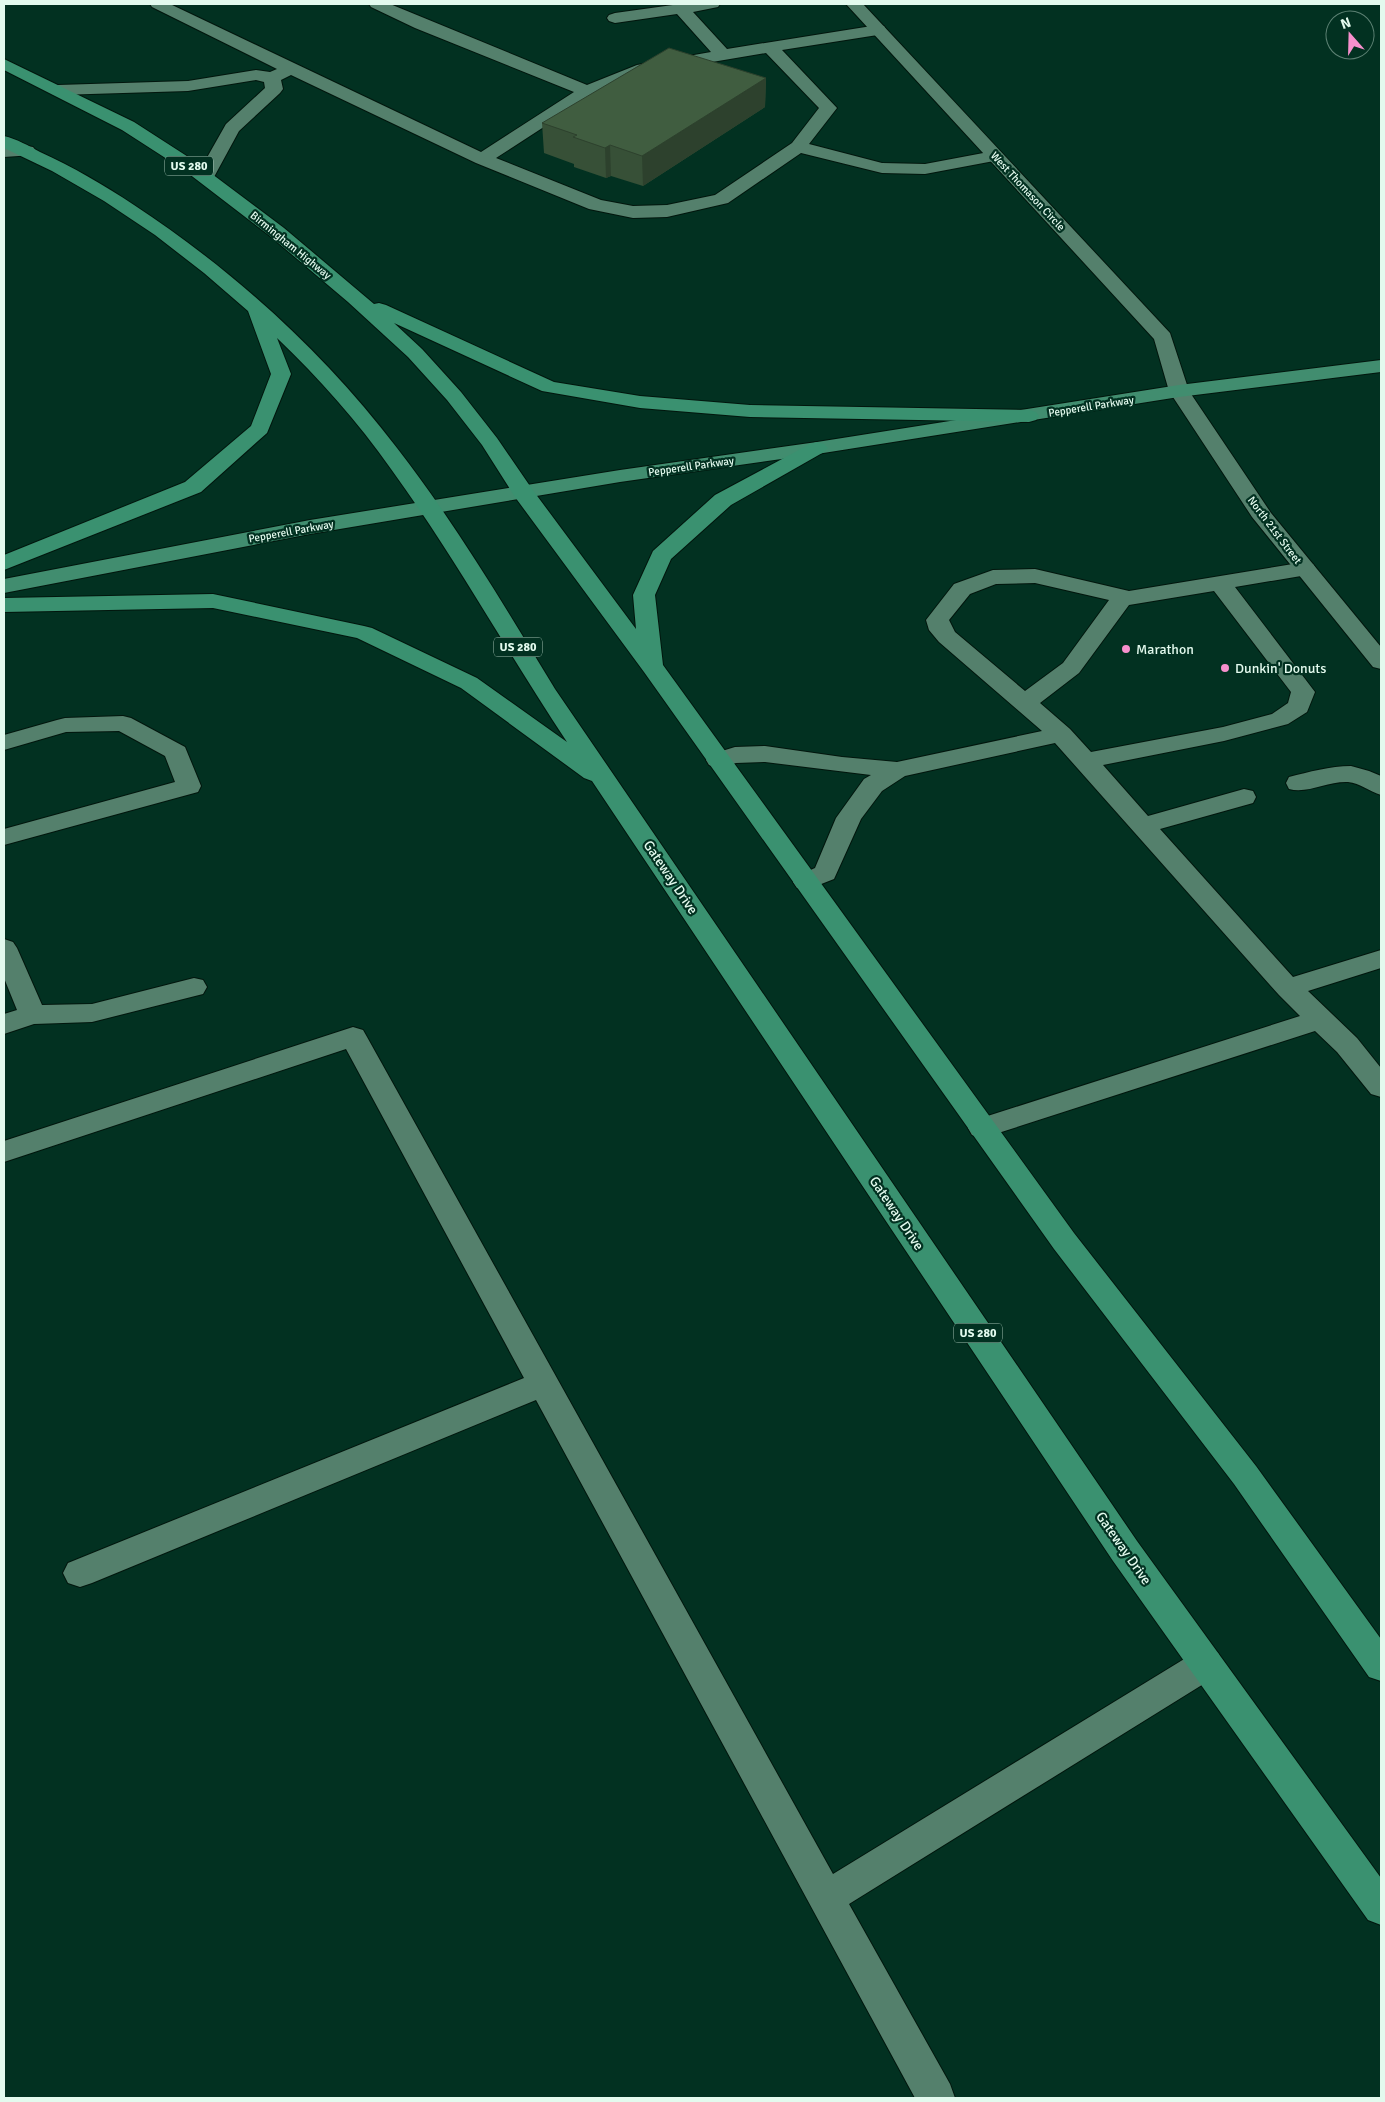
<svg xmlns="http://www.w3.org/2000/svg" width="1385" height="2102" viewBox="0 0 1385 2102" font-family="Signika,sans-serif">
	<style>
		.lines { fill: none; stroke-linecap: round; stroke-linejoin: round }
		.service-casing { stroke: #02160d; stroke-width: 2 }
		.minor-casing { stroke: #02160d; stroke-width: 2 }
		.primary-casing { stroke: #02160d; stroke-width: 2 }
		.trunk-casing { stroke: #02160d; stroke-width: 2 }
		.service { fill: #54806c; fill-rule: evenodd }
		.minor { fill: #54806c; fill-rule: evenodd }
		.primary { fill: #418d6f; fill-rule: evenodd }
		.trunk { fill: #3a9170; fill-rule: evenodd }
		.wall { fill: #375037 }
		.shaded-wall { fill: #2d412d }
		.building { fill: #405d40; stroke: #2d412d }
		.poi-dot { fill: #f790cd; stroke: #023121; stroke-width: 2 }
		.labels { text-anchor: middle; stroke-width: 4.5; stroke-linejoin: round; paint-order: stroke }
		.far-street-label { font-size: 11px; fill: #e3faee; stroke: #023121 }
		.shield { fill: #023121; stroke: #a0beb0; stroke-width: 1 }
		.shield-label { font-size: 12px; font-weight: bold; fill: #e3faee }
		.poi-label { font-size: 14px; fill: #e3faee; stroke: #023121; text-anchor: start }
		.street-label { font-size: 14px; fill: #e3faee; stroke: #023121 }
	</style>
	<rect width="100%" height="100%" fill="#023121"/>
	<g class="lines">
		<defs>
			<g id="service">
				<path d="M150 4H170L481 152 574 92 415 28 371 7 369 4H390L587 85 637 65 711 52 677 14 615 23 609 21 607 18 609 15 615 13 680 4H720L718 7 693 12 727 49 878 25 884 26 886 30 884 34 782 50 837 108 809 144 882 163 925 164 994 151 1000 152 1003 156 1000 160 994 161 925 174 882 173 801 153 728 203 667 217 633 218 589 209 476 163 291 75 281 80 283 89 280 93 239 131 214 177 211 181 205 182 199 181 196 177 226 124 265 88 264 82 256 80 188 91 58 95 52 94 49 90 52 86 58 85 188 81 256 70 270 72 277 69 152 7ZM766 53 819 108 792 143 715 195 667 205 633 206 601 200 496 158 593 95 647 73Z"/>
				<path d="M27 146 33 147 36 151 33 155 4 157V147Z"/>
				<path d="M1305 562 1313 564 1316 569 1313 574 1235 587 1315 692 1307 712 1288 724 1224 741 1103 765 1148 816 1244 789 1253 791 1256 797 1253 803 1160 829 1293 977 1381 950V968L1308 991 1357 1038 1381 1068V1097L1371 1094 1337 1052 1315 1031 992 1135 982 1138 972 1135 968 1128 972 1121 1300 1016 1279 995 1055 743 905 776 882 791 861 819 834 879 806 890 797 888 793 882 797 876 815 868 836 818 864 779 871 775 765 762 736 763 718 768 709 765 706 760 709 755 735 747 765 746 842 757 897 762 1042 731 939 642 929 630 926 620 954 584 993 570 1035 569 1129 591ZM1035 583 1109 600 1063 663 1025 691 955 632 949 620 970 594 996 584ZM1214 591 1291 692 1288 703 1272 714 1223 727 1091 752 1070 729 1040 703 1079 673 1129 605Z"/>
				<path d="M123 716 131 718 185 747 201 786 198 792 4 845V829L175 782 165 756 119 731 66 732 4 750V735L57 720 65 718Z"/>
				<path d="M1351 766 1369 771 1381 776V795C1370 792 1360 783 1348 782 1328 781 1308 794 1289 789L1286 783 1289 777C1309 772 1330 766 1351 766Z"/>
				<path d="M4 939 13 942 17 948 42 1005 92 1004 194 978 203 980 207 987 203 994 92 1022 34 1024 4 1034V1014L17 1010 4 978Z"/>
				<path d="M353 1027 363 1030 367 1037 833 1874 1194 1653 1206 1649 1218 1653 1223 1664 1218 1675 849 1904 950 2084 955 2098H915L536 1400 92 1583 80 1587 68 1583 63 1573 68 1563 524 1378 346 1049 4 1162V1141Z"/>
			</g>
			<path id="minor" d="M846 4H863L1170 333 1189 391 1271 513 1381 647V669L1373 667 1252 517 1169 391 1154 339Z"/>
			<path id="primary" d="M1381 360V372L1179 397 817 454 620 482 310 534 4 593V579L310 520 620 470 817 442 1179 385Z"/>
			<g id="trunk">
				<path d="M4 59 134 122 196 162 284 228 374 304 379 303 386 305 554 382 640 396 750 405 1029 410 1036 412 1039 416 1036 420 1029 422 750 417 640 408 542 391 394 323 422 349 461 392 497 438 532 489 636 629 633 595 653 551 715 495 810 444 817 442 824 444 828 448 824 452 731 505 671 559 655 595 663 665 1074 1233 1256 1466 1381 1639V1681L1369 1677 1234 1484 1054 1249 644 672 515 497 482 445 447 400 408 357 348 302 270 236 184 170 122 130 4 70Z"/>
				<path d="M4 136C17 139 29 146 40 152 73 167 104 185 134 205 234 271 324 352 397 448 456 524 505 607 555 689L1137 1541 1381 1878V1925L1368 1920 1113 1561 592 781 584 778 461 688 357 638 213 608 4 612V598L213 594 364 626 372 628 477 678 567 742C507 652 455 557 391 469 358 422 319 378 277 338L291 374 267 433 201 492 4 570V555L185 482 251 426 271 374 248 311 204 273 155 235 104 201 52 171 4 148Z"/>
			</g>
		</defs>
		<!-- service casing -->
		<use href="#service" class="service-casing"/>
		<!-- minor casing -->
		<use href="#minor" class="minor-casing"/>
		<!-- primary casing -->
		<use href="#primary" class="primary-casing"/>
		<!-- trunk casing -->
		<use href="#trunk" class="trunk-casing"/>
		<!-- service -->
		<use href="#service" class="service"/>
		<!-- minor -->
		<use href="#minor" class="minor"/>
		<!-- primary -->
		<use href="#primary" class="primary"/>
		<!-- trunk -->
		<use href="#trunk" class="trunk"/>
	</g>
	<!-- wall -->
	<path class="wall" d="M766 78 765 107 643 186 611 176 606 178 574 167V164L544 153 542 123Z"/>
	<!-- shaded-wall -->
	<g class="shaded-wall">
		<path d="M766 78 765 107 643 186 642 156Z"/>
		<path d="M610 145 611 176 606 178 605 148Z"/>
	</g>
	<!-- building -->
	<path class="building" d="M669 48 766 78 642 156 610 145 605 148 573 137 577 135 542 123Z"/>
	<!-- markers -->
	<g class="poi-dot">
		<circle cx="1126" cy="649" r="5"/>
		<circle cx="1225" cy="668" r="5"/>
	</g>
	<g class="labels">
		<!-- far-street labels -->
		<g class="far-street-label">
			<text transform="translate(1028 191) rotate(47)" y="4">West Thomason Circle</text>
			<text transform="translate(291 245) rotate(39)" y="4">Birmingham Highway</text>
			<text transform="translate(1091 406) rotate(-9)" y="4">Pepperell Parkway</text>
			<text transform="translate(691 466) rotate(-8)" y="4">Pepperell Parkway</text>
			<text transform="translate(1275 530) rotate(53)" y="4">North 21st Street</text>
			<text transform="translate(291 531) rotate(-10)" y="4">Pepperell Parkway</text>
		</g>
		<!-- shield labels -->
		<g class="shield">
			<rect x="165" y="156.5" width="48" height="19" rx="4"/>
			<rect x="494" y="637.5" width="48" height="19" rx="4"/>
			<rect x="954" y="1323.5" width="48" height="19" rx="4"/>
		</g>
		<g class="shield-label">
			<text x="189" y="170">US 280</text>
			<text x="518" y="651">US 280</text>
			<text x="978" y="1337">US 280</text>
		</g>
		<!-- poi labels -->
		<g class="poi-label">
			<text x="1136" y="654">Marathon</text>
			<text x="1235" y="673">Dunkin' Donuts</text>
		</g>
		<!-- street labels -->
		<g class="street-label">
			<text transform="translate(671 877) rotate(56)" y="5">Gateway Drive</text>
			<text transform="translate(897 1213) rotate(56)" y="5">Gateway Drive</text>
			<text transform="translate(1124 1548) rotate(55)" y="5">Gateway Drive</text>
		</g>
	</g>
	<!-- border -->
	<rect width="1385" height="2102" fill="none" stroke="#e3faee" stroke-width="10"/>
	<!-- north arrow -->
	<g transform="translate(1350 35) rotate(340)"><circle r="24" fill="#023121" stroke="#5c8173"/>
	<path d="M0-4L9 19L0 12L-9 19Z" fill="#f790cd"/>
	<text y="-8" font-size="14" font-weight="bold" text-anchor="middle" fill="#e3faee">N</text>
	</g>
</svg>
